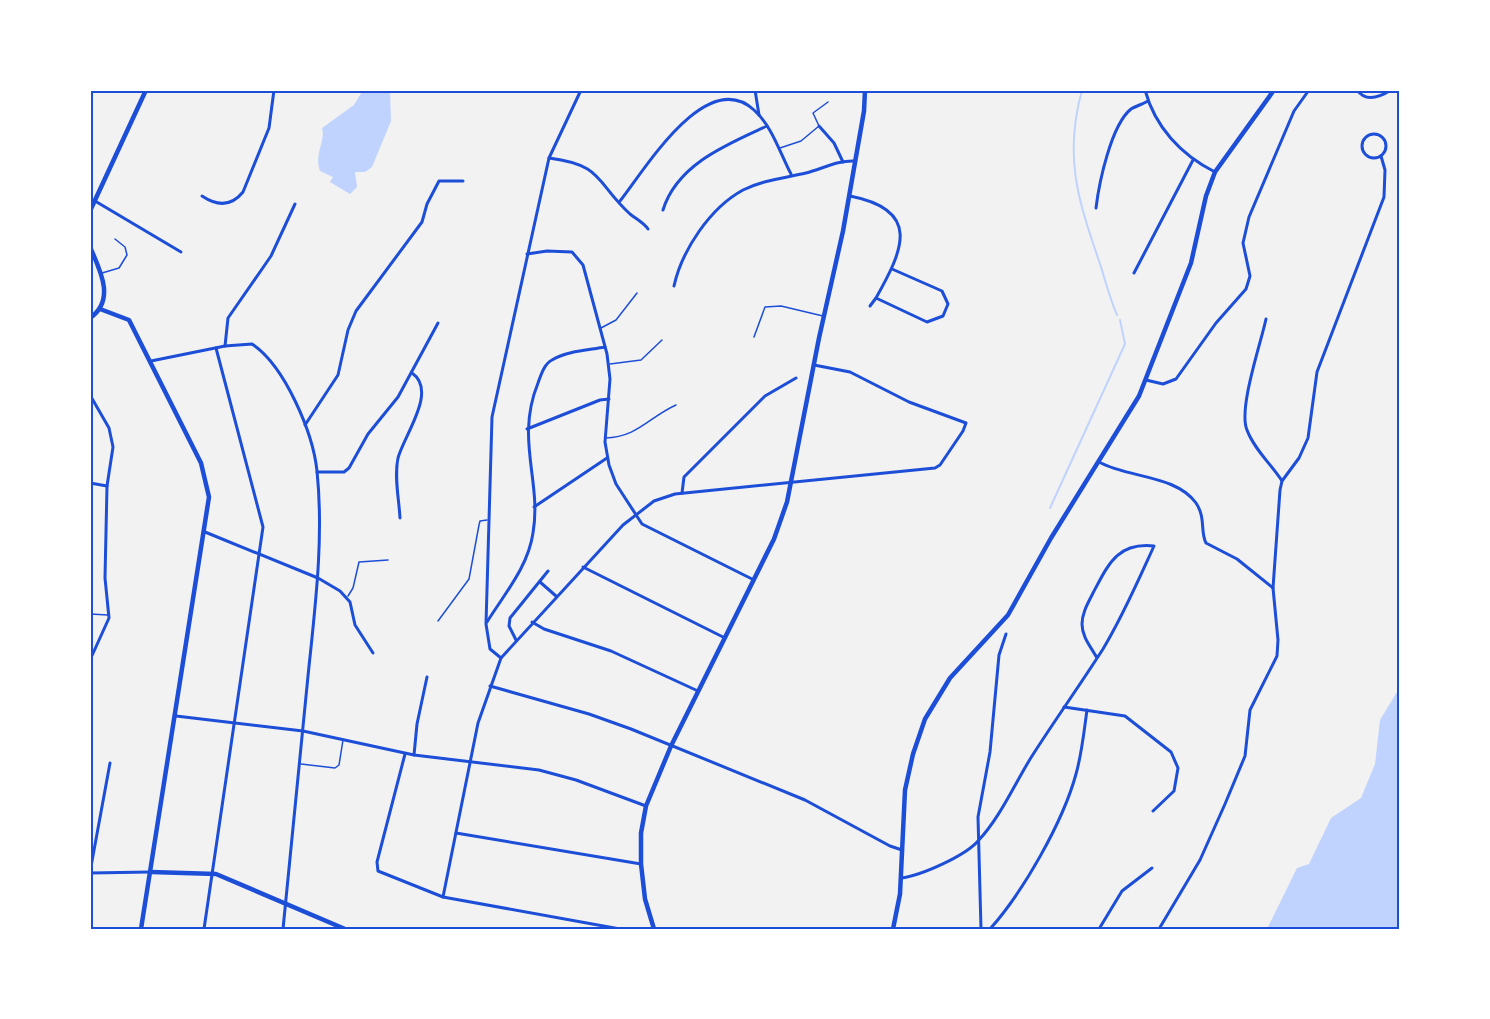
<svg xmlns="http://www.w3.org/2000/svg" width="1490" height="1019" viewBox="0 0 1490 1019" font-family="Signika,sans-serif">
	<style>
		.water { fill: #bfd3fe }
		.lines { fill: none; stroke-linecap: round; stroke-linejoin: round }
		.stream { stroke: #bfd3fe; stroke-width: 2 }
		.service { stroke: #1d4ed8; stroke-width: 1.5 }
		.minor { stroke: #1d4ed8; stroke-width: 3 }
		.tertiary { stroke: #1d4ed8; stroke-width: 4.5 }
		.secondary { stroke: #1d4ed8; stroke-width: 4.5 }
		.neatline { fill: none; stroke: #1d4ed8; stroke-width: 2 }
	</style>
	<rect width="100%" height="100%" fill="#f2f2f2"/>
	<!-- water -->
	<g class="water">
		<path d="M363 90H390L391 121 372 167 365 172H355L357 187 350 194 330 182 333 177 320 171C314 154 326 140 322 128L354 105Z"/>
		<path d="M1400 687V929H1267L1297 868 1309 864 1331 818 1361 798 1375 764 1380 720Z"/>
	</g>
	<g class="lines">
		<!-- stream -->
		<g class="stream">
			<path d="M1082 90C1063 159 1079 202 1101 267 1106 283 1110 299 1117 315"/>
			<path d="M1050 508 1125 344 1120 320"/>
		</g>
		<!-- service -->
		<g class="service">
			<path d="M780 148 801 141 819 126 813 113 828 102"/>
			<path d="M102 273 119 268 127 255 125 247 115 239"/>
			<path d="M601 328 616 320 637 293"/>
			<path d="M754 337 765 307 781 306 823 316"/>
			<path d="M610 364 641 360 662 340"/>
			<path d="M605 438C638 437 649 417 676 405"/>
			<path d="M348 596 353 588 359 562 388 560"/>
			<path d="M90 614 108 615"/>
			<path d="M438 621 469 579 479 525 480 521 487 520"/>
			<path d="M301 764 335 768 339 765 343 740"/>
		</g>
		<!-- minor -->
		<g class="minor">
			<path d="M755 90 759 115"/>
			<path d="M1145 90C1155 127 1181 155 1215 172"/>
			<path d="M1357 90C1366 103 1380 97 1391 90"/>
			<path d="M819 126 834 143 843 162"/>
			<circle cx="1374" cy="146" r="12"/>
			<path d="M549 158C604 165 595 182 630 214 636 219 643 222 648 229"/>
			<path d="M202 196C217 206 231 207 243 192L269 128 274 90"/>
			<path d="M850 196C922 210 903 250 876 298L927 322 943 316 948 304 942 291 892 269"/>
			<path d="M95 201 181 252"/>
			<path d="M620 201C644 171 706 66 754 110 772 126 780 153 791 174"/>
			<path d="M1096 208C1099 183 1111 125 1131 109 1136 106 1143 104 1148 101"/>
			<path d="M663 210C677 164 728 144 767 126"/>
			<path d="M527 254 547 251 572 252 583 265 607 354 610 379 605 442 609 465 616 484 642 524 754 580"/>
			<path d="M1134 273 1193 160"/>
			<path d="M674 286C682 250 710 208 743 190 763 180 785 178 806 173 822 169 838 160 855 161"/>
			<path d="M870 306 876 298"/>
			<path d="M1266 319C1261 343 1238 409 1247 430 1254 449 1271 464 1282 481"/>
			<path d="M225 346 228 318 271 256 295 204"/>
			<path d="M151 361 225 346 252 344C285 366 313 433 317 471 324 539 315 608 308 676 300 760 291 845 283 929"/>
			<path d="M1146 380 1163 384 1176 379 1216 323 1246 289 1250 276 1243 243 1249 217 1294 111 1309 90"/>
			<path d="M90 395 109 428 113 447 107 486 105 578 109 618 90 660"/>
			<path d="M305 425 338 375 348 330 356 311 422 222 427 204 439 181H463"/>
			<path d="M527 429 600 400 609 399"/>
			<path d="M1099 462C1128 478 1176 475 1196 503 1206 518 1200 531 1206 543L1237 559 1273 588"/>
			<path d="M317 472H344L349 468 368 434 398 397 438 323"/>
			<path d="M90 483 107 486"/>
			<path d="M682 493 684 477 765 396 796 378"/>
			<path d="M534 507 607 458"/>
			<path d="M400 518C399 499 394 477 398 458 404 435 438 391 412 373"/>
			<path d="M205 532 318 578 340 591 350 602 355 625 373 653"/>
			<path d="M583 567 725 638"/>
			<path d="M540 582 556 596"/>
			<path d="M487 622C505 593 528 567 533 533 542 481 515 440 538 383 541 375 544 364 552 360 566 351 589 350 605 347"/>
			<path d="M532 622 544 629 611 651 698 691"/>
			<path d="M516 640 509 626 510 618 548 571"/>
			<path d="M501 658 490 649 486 624 492 417 549 158 581 90"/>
			<path d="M490 686 589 714 631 729 805 800 890 846 902 850"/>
			<path d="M1064 707 1125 716 1171 752 1178 768 1174 791 1153 811"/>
			<path d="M176 716 303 731 414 755 539 770 576 780 646 806"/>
			<path d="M405 754 377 862 378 871 443 897 620 929"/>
			<path d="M414 755 417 724 427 677"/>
			<path d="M456 833 641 864"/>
			<path d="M90 872 110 763"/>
			<path d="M90 873 150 872"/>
			<path d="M901 878C920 876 965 856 978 841 1000 818 1015 783 1032 756 1055 720 1080 685 1103 649 1123 616 1138 581 1154 546 1117 542 1108 565 1093 593 1088 603 1082 613 1082 624 1082 637 1091 647 1097 658"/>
			<path d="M443 897 478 723 501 658 623 525 654 501 675 494 935 468 940 465 963 431 966 423 909 402 850 372 814 365"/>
			<path d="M204 929 263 527 216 348"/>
			<path d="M981 929 978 817 990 752 999 655 1006 634"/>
			<path d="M990 929C1023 892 1063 822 1076 774 1082 753 1084 731 1087 710"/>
			<path d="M1099 929 1122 891 1152 868"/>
			<path d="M1159 929 1200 860 1225 804 1245 756 1250 710 1277 656 1278 640 1273 588 1280 490 1282 481 1299 458 1308 438 1317 372 1384 197 1385 170 1381 156"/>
		</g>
		<!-- tertiary -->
		<g class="tertiary">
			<path d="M90 211 146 90"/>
			<path d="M90 247C100 270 116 300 90 318"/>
			<path d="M100 309 129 320 201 463 209 497 141 929"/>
			<path d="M151 872 216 874 345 929"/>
			<path d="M654 929 645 899 641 864V833L646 806 671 746 774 539 787 502 819 338 843 231 864 111 865 90"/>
		</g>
		<!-- secondary -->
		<path class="secondary" d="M893 929 900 894 905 790 913 754 925 719 950 678 1008 615 1051 538 1139 396 1191 263 1206 196 1215 172 1274 90"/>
	</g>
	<!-- border -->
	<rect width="1490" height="1019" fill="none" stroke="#ffffff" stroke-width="183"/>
	<rect x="92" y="92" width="1306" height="836" class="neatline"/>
</svg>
